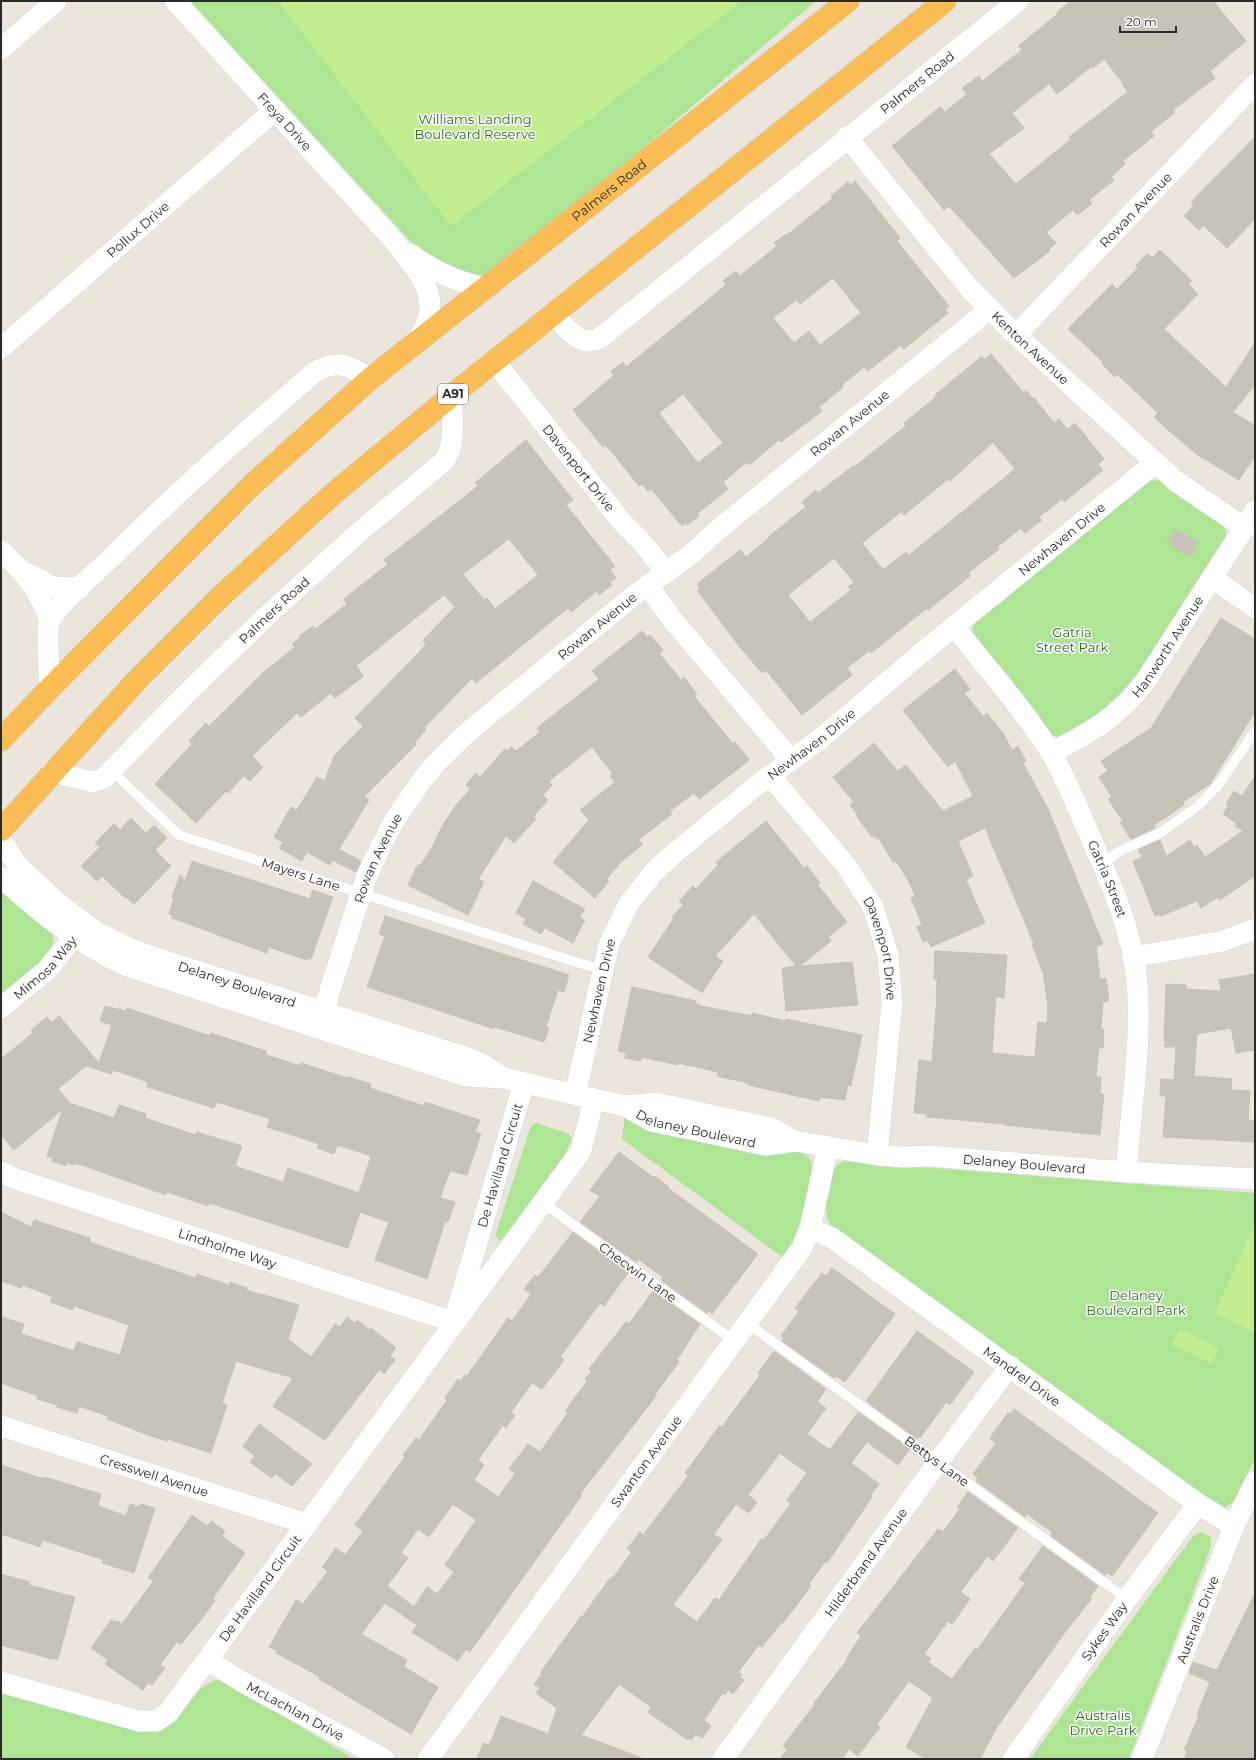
<svg xmlns="http://www.w3.org/2000/svg" width="1256" height="1760" viewBox="0 0 1256 1760" font-family="Montserrat,sans-serif">
	<style>
		.green { fill: #aee595 }
		.pitch { fill: #c2ed90 }
		.building { fill: #c7c3b9; stroke: #c8c1b4; fill-rule: evenodd }
		.lines { fill: none; stroke-linecap: round; stroke-linejoin: round }
		.service-casing { stroke: #d0d3e3; stroke-width: 11 }
		.minor-casing { stroke: #d0d3e3; stroke-width: 22 }
		.trunk-casing { stroke: #c8c8c8; stroke-width: 23 }
		.service { stroke: #fff; stroke-width: 10 }
		.minor { stroke: #fff; stroke-width: 21 }
		.trunk { stroke: #fabc55; stroke-width: 22 }
		.labels { text-anchor: middle; stroke-width: 3; stroke-linejoin: round; paint-order: stroke }
		.shield { fill: #fff; stroke: #6a6a6a; stroke-width: 1 }
		.shield-label { font-size: 12px; font-weight: bold; fill: #2a2a2a }
		.street-label { font-size: 13px; fill: #2a2a2a; stroke: #fff }
		.park-label { font-size: 13px; fill: #266917; stroke: #fff }
	</style>
	<rect width="100%" height="100%" fill="#ece5db"/>
	<!-- green -->
	<g class="green">
		<path d="M190 1H816L484 284 426 258Z"/>
		<path d="M1150 480 1162 481 1222 523 1226 531V540L1143 673 1116 704 1061 738 1050 734 972 635 973 623 1146 482Z"/>
		<path d="M1 888 51 931C63 955 18 982 1 995Z"/>
		<path d="M625 1114 639 1123 646 1130 755 1154C771 1156 788 1144 803 1153 808 1156 811 1160 812 1165 814 1181 801 1224 794 1239 792 1245 786 1251 782 1257L622 1139Z"/>
		<path d="M536 1123 569 1134 572 1139 564 1156 503 1239 499 1241 495 1236 530 1128 533 1124Z"/>
		<path d="M844 1161 1255 1193V1458L1235 1500 1226 1507 1220 1508 832 1227 827 1218 825 1205 833 1172 835 1167Z"/>
		<path d="M1201 1532 1211 1537V1547L1129 1759H1030L1193 1536Z"/>
		<path d="M216 1680 227 1682 354 1759H1V1690L152 1731C184 1731 187 1688 216 1680Z"/>
	</g>
	<!-- pitch -->
	<g class="pitch">
		<path d="M278 1H742L451 226Z"/>
		<path d="M1255 1222V1332L1215 1313Z"/>
		<path d="M1180 1329 1219 1349 1211 1364 1172 1345Z"/>
	</g>
	<!-- building -->
	<g class="building">
		<path d="M1071 1H1213L1246 41 1210 71 1215 78 1173 110 1175 112 1151 132 1154 136 1123 161 1125 164 1111 177 1114 180 1089 200 1092 204 1077 215 1073 210 1046 232 1056 243 1049 249 1050 251 1014 278 949 206 944 210 892 146 940 107 945 112 967 94 962 88 979 76 982 81 1022 50 1018 46 1058 14 1057 12ZM1104 59 1123 83 1122 84 1128 92 1069 137 1071 139 1016 184 989 154 1024 128 1012 113 1049 84 1057 94 1092 66 1093 68Z"/>
		<path d="M1255 137V219L1227 248 1203 225 1199 230 1184 216 1194 205 1191 202Z"/>
		<path d="M855 181 900 238 897 241 949 306 945 309 948 313 904 349 901 345 868 371 864 367 842 385 843 387 819 407 822 411 781 442 779 440 749 465 747 462 723 482 728 489 697 514 699 516 687 525 686 523 682 526 651 489 648 491 642 484 639 486 616 457 605 445 603 447 573 410 614 375 611 371 623 362 626 367 726 285 723 281 736 271 740 276 777 246 774 243 786 234 787 235 833 198 831 196 848 182 850 185ZM833 278 861 313 820 345 809 331 794 343 773 318 796 300 800 304ZM683 394 723 443 698 463 659 413Z"/>
		<path d="M1160 250 1192 281 1188 284 1198 294 1164 329 1226 387 1255 343V385L1233 412 1255 426V456L1239 480 1198 455 1168 430 1154 417 1158 413 1117 374 1115 377 1102 364 1103 362 1068 329 1112 284 1117 289 1138 268 1136 265 1147 254 1152 258Z"/>
		<path d="M991 354 1024 393 1026 390 1033 399 1034 398 1054 423 1059 419 1067 429 1075 423 1104 459 1098 464 1103 470 1064 502 1062 499 1039 517 1042 520 1025 533 1021 528 997 547 999 549 968 573 970 576 928 610 927 608 871 653 869 651 847 668 852 675 802 715 766 670 762 673 739 646 697 590 700 588 697 584 740 550 746 557 769 538 768 537 806 507 802 502 816 490 818 493 853 466 854 467 906 426 904 423 936 397 935 395 970 366 982 356 984 360ZM993 442 1015 469 909 555 906 552 883 570 862 543 901 512 904 515 948 479 950 481ZM834 558 854 582 848 587 851 590 810 622 788 595Z"/>
		<path d="M526 440 573 500 566 505 615 566 610 570 616 578 610 582 612 585 599 595 597 591 571 612 568 608 476 683 472 678 424 728 426 730 415 742 417 744 364 797 369 800 339 849 361 861 356 872 332 860 330 865 307 852 302 861 279 848 283 842 274 837 291 807 297 810 317 777 325 781 334 756 363 726 355 718 426 645 423 640 455 607 444 595 356 666 364 676 335 698 331 693 301 717 297 713 252 756 263 767 250 781 244 776 228 793 226 791 196 823 155 784 192 744 189 741 206 723 209 726 264 672 295 647 292 644 300 638 299 636 313 626 315 629 347 604 344 599 388 564 384 560 478 486 475 483ZM509 539 538 575 495 609 487 598 484 600 463 574Z"/>
		<path d="M1176 529 1198 543 1189 557 1168 543Z"/>
		<path d="M1221 618 1255 639V712L1210 784 1183 802 1184 805 1154 825 1155 828 1131 839 1120 822 1123 821 1108 799 1112 797 1099 777 1108 771 1101 761 1151 728Z"/>
		<path d="M642 631 647 637 650 635 663 650 659 653 681 680 684 677 697 694 694 696 733 744 735 742 749 759 747 762 699 799 694 793 670 811 672 814 638 840 643 844 620 863 607 879 609 881 595 898 553 862 589 820 580 810 615 782 610 776 613 774 592 747 549 781 552 785 543 795 548 800 533 817 536 819 514 843 506 836 478 879 484 882 468 915 408 885 416 868 419 864 421 865 433 846 442 826 457 804 470 789 466 785 476 773 480 777 505 749 507 751 511 747 516 751 540 732 537 728 599 679 592 671Z"/>
		<path d="M955 669 970 689 964 693 983 716 987 713 1003 733 1012 750 1018 746 1026 761 1023 763 1048 809 1103 944 1096 947 1100 979 1106 978 1109 1001 1103 1002 1101 1029 1104 1030 1103 1048H1099L1096 1077H1101L1100 1094 1104 1095 1100 1135 1004 1125V1124L927 1117V1114L914 1113 919 1060 932 1062 937 996H936L937 979H934L935 951 1007 955 1004 998 996 997 992 1053 1035 1057 1038 1022 1047 1023 1048 1006 1043 972 1032 945 1034 944 985 828 958 841 973 876 966 880 985 923 931 947 928 940 923 942 917 927 922 925 911 898 915 896 909 882 896 861 893 862 878 837 876 839 873 835 872 837 858 818 857 814 850 805 854 802 833 777 874 743 898 771 906 765 943 811 973 796 955 761 948 767 903 710Z"/>
		<path d="M1255 776V876L1220 900 1218 897 1201 908 1197 901 1161 916 1159 914 1155 916 1133 861 1143 857 1138 850 1160 840 1166 856 1190 840 1194 847 1197 845 1205 857 1243 831 1235 826 1237 824 1223 814 1228 806 1226 804 1234 791 1242 796Z"/>
		<path d="M131 818 146 833 154 825 167 838 155 850 171 866 134 904 126 897 125 898 102 876 97 881 81 866 100 847 95 843 114 824 120 830Z"/>
		<path d="M766 821 804 868 807 866 820 883 818 885 847 922 828 937 831 941 800 966 852 962 858 1005 786 1011 782 968 796 966 754 914 715 956 723 961 702 993 648 957 674 918 672 917 683 905 679 901 693 886 696 889 718 865 716 862Z"/>
		<path d="M192 861 310 899 313 890 333 897 311 959 307 958V960L269 947 267 953 172 918V915L169 914 174 898 172 897 180 875 185 881Z"/>
		<path d="M533 881 585 909 579 917 585 920 573 943 545 928 541 934 523 924 526 919 516 913Z"/>
		<path d="M385 916 569 975 564 992 558 990 546 1027 549 1028 544 1042 494 1027V1029L367 987 385 936 379 934Z"/>
		<path d="M1255 974V1050L1236 1053 1231 1028 1197 1034 1194 1076 1232 1079 1231 1090 1250 1091 1248 1120 1255 1121V1142L1163 1137 1166 1096H1160L1161 1079 1174 1080 1176 1047H1165V1041H1164L1166 984 1186 985V989L1221 991 1219 980Z"/>
		<path d="M632 987 696 1001 695 1003 701 1006 752 1016V1013L786 1021V1019L862 1035 851 1086 848 1085 845 1100 820 1097 819 1101 748 1085V1083L717 1076 718 1072 678 1063V1065L642 1057 640 1061 625 1058 626 1053 618 1051Z"/>
		<path d="M105 1006 126 1011 127 1008 210 1036 211 1033 266 1051V1055L286 1061 300 1066 301 1063 348 1078 349 1077 371 1084 370 1088 424 1106 425 1102 480 1120 475 1132 481 1134 467 1175 450 1171 440 1198 455 1202 448 1222 445 1221 427 1279 375 1260 389 1222 360 1212 348 1248 209 1203 208 1206 167 1192 166 1195 76 1163 75 1165 67 1163 66 1166 51 1161 53 1158 47 1156 62 1110 14 1150 1 1135V1059L33 1033 31 1030 47 1017 52 1022 59 1016 99 1063 112 1025 100 1021ZM86 1066 111 1074 113 1070 148 1082 147 1087 214 1108 217 1102 270 1119 267 1127 319 1144 317 1148 334 1154 337 1145 371 1156 359 1193 288 1168 283 1182 235 1166 242 1146 197 1132 196 1135 145 1118 146 1114 119 1105 114 1118 70 1103 58 1089Z"/>
		<path d="M619 1152 654 1178 655 1176 669 1187 668 1188 758 1254 712 1314 709 1311 707 1313 661 1280 663 1277 638 1259 636 1262 580 1222 600 1196 590 1190Z"/>
		<path d="M1 1212 31 1227 34 1220 90 1238 89 1242 196 1278 197 1274 229 1285 230 1282 247 1288 246 1290 299 1305 288 1339 311 1357 335 1324 340 1327 347 1317 354 1323 357 1320 370 1330 371 1328 396 1348 390 1356 395 1360 384 1374 379 1370 325 1440 273 1406 293 1378 236 1361 222 1403 227 1405 211 1453 168 1439 167 1441 148 1435 107 1419 108 1416 79 1406 77 1413 57 1407V1405L37 1399 38 1396 1 1383V1317L24 1324 21 1333 24 1335 74 1351 77 1342 120 1355 129 1325 74 1306 73 1310 50 1302 52 1296 22 1285 21 1288 1 1281Z"/>
		<path d="M573 1232 628 1273 604 1306 600 1303 560 1357 564 1360 542 1389 532 1383 511 1412 515 1415 506 1428 503 1425 478 1460 484 1465 474 1480 498 1497 515 1474 509 1469 528 1444 540 1452 568 1413 565 1411 587 1381 585 1379 592 1371 589 1369 626 1322 629 1324 653 1291 700 1324 677 1360 679 1362 656 1393V1396L580 1494 582 1495 470 1652 466 1649 458 1661 412 1632 417 1625 385 1603 361 1634 407 1660 404 1667 438 1687 411 1734 319 1679 320 1677 276 1653 277 1651 269 1647 296 1600 303 1604 328 1571 322 1567 336 1548 345 1555 363 1531 355 1525 405 1457 403 1455 416 1438 419 1440 447 1400 445 1398 458 1379 461 1381 465 1375 467 1376 508 1318 512 1321 531 1294 524 1289 535 1275 537 1277 540 1275ZM453 1504 476 1520 445 1565 454 1572 437 1594 427 1587 414 1607 387 1586 408 1558 401 1553 418 1529 429 1537Z"/>
		<path d="M832 1268 895 1314 845 1382 836 1376 834 1378 782 1341 784 1338 781 1336 799 1311 795 1308 822 1273 826 1276Z"/>
		<path d="M917 1331 974 1372 950 1405 946 1402 920 1438 919 1437 917 1439 866 1401Z"/>
		<path d="M774 1351 826 1389 817 1402 826 1408 807 1434 830 1450 858 1412 910 1449 898 1465 867 1442 851 1463 879 1484 870 1496 872 1497 827 1563 825 1562 809 1584 811 1586 783 1623 782 1622 762 1647 759 1645 738 1672 742 1674 740 1677 744 1680 733 1694 728 1690 725 1695 723 1693 704 1720 711 1726 702 1738 696 1734 692 1739H686L648 1712 651 1707 619 1684 581 1735 642 1758 641 1759H477L483 1743 489 1745 490 1741 491 1742 501 1716 548 1734 557 1708 536 1693 540 1688 534 1684 542 1674 540 1673 581 1616 582 1617 611 1577 613 1578 632 1552 627 1549 640 1532 643 1535 688 1476 685 1473 720 1425 722 1427 760 1375 758 1373ZM780 1453 807 1473 787 1500 791 1503 764 1540 762 1538 719 1600 715 1598 697 1622 673 1605 722 1540 714 1534 736 1504 749 1513 757 1502 748 1495Z"/>
		<path d="M1014 1409 1158 1513 1112 1576 1107 1573 1105 1575 1051 1536 1052 1532 1027 1514 1025 1517 976 1481 978 1478 973 1474 996 1443 990 1438 1008 1413 1010 1414Z"/>
		<path d="M259 1424 312 1464 292 1486 276 1474 272 1478 250 1462 255 1456 243 1446Z"/>
		<path d="M1 1465 44 1479 45 1477 101 1494 98 1506 126 1516 130 1504 139 1507 140 1504 155 1508 134 1573 102 1563 104 1560 42 1540 40 1547 1 1534Z"/>
		<path d="M968 1492 1018 1528 993 1561 988 1556 960 1592 970 1599 952 1624 948 1621 924 1654 931 1659 928 1662 952 1679 975 1648 977 1650 1025 1583 1019 1579 1043 1546 1098 1586 1090 1597 1092 1598 1063 1635 997 1727 980 1759H926L906 1747 933 1698 909 1681 877 1724 880 1727 858 1756 849 1749 842 1759H780L787 1749 783 1746 815 1704 814 1703 847 1660 846 1659 861 1636 857 1633 938 1529 943 1532 960 1509 957 1507Z"/>
		<path d="M192 1515 207 1526 211 1521 225 1531 222 1536 245 1553 213 1598 215 1600 204 1616 181 1644 177 1642 160 1665 165 1668 152 1685 148 1683 143 1690 105 1664 108 1660 91 1648 111 1620 116 1622 117 1621 122 1624 154 1580 148 1578Z"/>
		<path d="M1 1574 30 1582 29 1585 75 1597 58 1659H52L1 1645Z"/>
		<path d="M1255 1593V1759H1184L1187 1751 1184 1750 1199 1716 1197 1715 1210 1682 1189 1673 1193 1662 1217 1670Z"/>
	</g>
	<g class="lines">
		<defs>
			<g id="service">
				<path d="M112 771 179 835 582 964 602 969"/>
				<path d="M1102 863 1120 851 1160 833 1198 806 1219 784 1255 731"/>
				<path d="M543 1203 733 1340"/>
				<path d="M747 1323 1127 1599"/>
			</g>
			<g id="minor">
				<path id="s1" d="M175 1 394 241C410 262 435 286 429 315 427 324 421 333 418 342"/>
				<path d="M1 49 56 1"/>
				<path id="s2" d="M847 137 970 289 1016 335 1177 482 1245 528"/>
				<path d="M410 254C433 271 456 282 485 288"/>
				<path id="s3" d="M553 314C566 327 580 349 600 338L1018 1"/>
				<path id="s4" d="M1016 335 1255 84"/>
				<path id="s5" d="M1 348 275 110"/>
				<path id="s6" d="M495 362 622 522 640 540 666 572"/>
				<path d="M1 551C24 572 41 592 50 622"/>
				<path d="M27 573 54 587 80 588"/>
				<path d="M1212 578 1255 608"/>
				<path d="M648 585 671 618 791 760"/>
				<path id="s7" d="M954 626C986 668 1023 708 1051 753 1065 776 1075 802 1086 827 1108 877 1132 927 1137 982 1142 1044 1131 1109 1126 1172"/>
				<path d="M50 688C50 674 45 632 50 621 62 599 92 576 111 558 176 493 245 432 315 372 339 358 349 366 370 379"/>
				<path id="s8" d="M1051 753C1091 732 1116 719 1145 682L1255 511"/>
				<path id="s9" d="M52 772 93 782 104 778 188 692 271 612 357 534 443 462C457 445 452 417 451 396"/>
				<path id="s10" d="M770 776 845 864 873 907 888 955 892 1003 877 1155"/>
				<path id="s11" d="M1 840 18 866 60 905 98 933 122 945 150 956 468 1058 482 1064 504 1078"/>
				<path id="s12" d="M1 877C39 911 79 945 127 966L466 1076 504 1078 594 1099 625 1106 652 1121 766 1145 794 1141 877 1155 903 1157 930 1156 1126 1172 1255 1179"/>
				<path d="M1133 957 1223 941 1255 929"/>
				<path id="s13" d="M1 1008 47 970 82 927"/>
				<path id="s14" d="M319 1029 330 990 366 878 382 844 394 821 422 780 437 762 468 732 632 597 694 552 715 532 990 309"/>
				<path id="s15" d="M575 1095 609 944 629 903 654 872 671 856 756 786 820 739 925 650 1155 463"/>
				<path d="M625 1106 656 1103 771 1128 794 1141"/>
				<path id="s16" d="M1 1172 16 1179 454 1322"/>
				<path id="s17" d="M810 1228 832 1238 1198 1504 1234 1526"/>
				<path id="s18" d="M457 1310 524 1083"/>
				<path id="s19" d="M1 1426 307 1524"/>
				<path id="s20" d="M208 1660 241 1681 384 1759"/>
				<path id="s21" d="M1 1682 139 1721H156L168 1713 581 1151 594 1099"/>
				<path id="s22" d="M428 1759 802 1248 810 1228 828 1147"/>
				<path id="s23" d="M723 1759 938 1462 1010 1366"/>
				<path id="s24" d="M1013 1759 1127 1599 1198 1504"/>
				<path id="s25" d="M1142 1759 1234 1526 1255 1482"/>
			</g>
			<g id="trunk">
				<path id="s26" d="M1 740 50 688 252 485 370 379 848 1"/>
				<path d="M1 830 138 679 219 598 334 493 451 396 945 1"/>
			</g>
		</defs>
		<!-- service casing -->
		<use href="#service" class="service-casing"/>
		<!-- minor casing -->
		<use href="#minor" class="minor-casing"/>
		<!-- trunk casing -->
		<use href="#trunk" class="trunk-casing"/>
		<!-- service -->
		<use href="#service" class="service"/>
		<!-- minor -->
		<use href="#minor" class="minor"/>
		<!-- trunk -->
		<use href="#trunk" class="trunk"/>
	</g>
	<g class="labels">
		<!-- shield labels -->
		<rect class="shield" x="438" y="384" width="30" height="20" rx="3"/>
		<g class="shield-label">
			<text x="453" y="398">A91</text>
		</g>
		<!-- street labels -->
		<g class="street-label">
			<text dy="5" stroke="none"><textPath href="#s3" startOffset="465">Palmers Road</textPath></text>
			<text dy="5" stroke="none"><textPath href="#s1" startOffset="163">Freya Drive</textPath></text>
			<text dy="5" stroke="none"><textPath href="#s26" startOffset="821">Palmers Road</textPath></text>
			<text dy="5" stroke="none"><textPath href="#s4" startOffset="173">Rowan Avenue</textPath></text>
			<text dy="5" stroke="none"><textPath href="#s5" startOffset="181">Pollux Drive</textPath></text>
			<text dy="5" stroke="none"><textPath href="#s2" startOffset="280">Kenton Avenue</textPath></text>
			<text dy="5" stroke="none"><textPath href="#s14" startOffset="829">Rowan Avenue</textPath></text>
			<text dy="5" stroke="none"><textPath href="#s6" startOffset="135">Davenport Drive</textPath></text>
			<text dy="5" stroke="none"><textPath href="#s15" startOffset="767">Newhaven Drive</textPath></text>
			<text dy="5" stroke="none"><textPath href="#s9" startOffset="293">Palmers Road</textPath></text>
			<text dy="5" stroke="none"><textPath href="#s14" startOffset="505">Rowan Avenue</textPath></text>
			<text dy="5" stroke="none"><textPath href="#s8" startOffset="161">Hanworth Avenue</textPath></text>
			<text dy="5" stroke="none"><textPath href="#s15" startOffset="443">Newhaven Drive</textPath></text>
			<text dy="5" stroke="none"><textPath href="#s14" startOffset="181">Rowan Avenue</textPath></text>
			<text transform="translate(301 874) rotate(18)" y="5">Mayers Lane</text>
			<text dy="5" stroke="none"><textPath href="#s7" startOffset="298">Gatria Street</textPath></text>
			<text dy="5" stroke="none"><textPath href="#s10" startOffset="209">Davenport Drive</textPath></text>
			<text dy="5" stroke="none"><textPath href="#s13" startOffset="60">Mimosa Way</textPath></text>
			<text dy="5" stroke="none"><textPath href="#s11" startOffset="284">Delaney Boulevard</textPath></text>
			<text dy="5" stroke="none"><textPath href="#s15" startOffset="107">Newhaven Drive</textPath></text>
			<text dy="5" stroke="none"><textPath href="#s12" startOffset="749">Delaney Boulevard</textPath></text>
			<text dy="5" stroke="none"><textPath href="#s12" startOffset="1081">Delaney Boulevard</textPath></text>
			<text dy="5" stroke="none"><textPath href="#s18" startOffset="151">De Havilland Circuit</textPath></text>
			<text dy="5" stroke="none"><textPath href="#s16" startOffset="239">Lindholme Way</textPath></text>
			<text transform="translate(638 1272) rotate(36)" y="5">Checwin Lane</text>
			<text dy="5" stroke="none"><textPath href="#s17" startOffset="259">Mandrel Drive</textPath></text>
			<text dy="5" stroke="none"><textPath href="#s22" startOffset="369">Swanton Avenue</textPath></text>
			<text transform="translate(937 1461) rotate(36)" y="5">Bettys Lane</text>
			<text dy="5" stroke="none"><textPath href="#s19" startOffset="161">Cresswell Avenue</textPath></text>
			<text dy="5" stroke="none"><textPath href="#s23" startOffset="243">Hilderbrand Avenue</textPath></text>
			<text dy="5" stroke="none"><textPath href="#s21" startOffset="330">De Havilland Circuit</textPath></text>
			<text dy="5" stroke="none"><textPath href="#s25" startOffset="150">Australis Drive</textPath></text>
			<text dy="5" stroke="none"><textPath href="#s24" startOffset="157">Sykes Way</textPath></text>
			<text dy="5" stroke="none"><textPath href="#s20" startOffset="101">McLachlan Drive</textPath></text>
		</g>
		<!-- park labels -->
		<g class="park-label">
			<text x="475" y="124">Williams Landing<tspan x="475" dy="15">Boulevard Reserve</tspan></text>
			<text x="1072" y="637">Gatria<tspan x="1072" dy="15">Street Park</tspan></text>
			<text x="1136" y="1300">Delaney<tspan x="1136" dy="15">Boulevard Park</tspan></text>
			<text x="1103" y="1720">Australis<tspan x="1103" dy="15">Drive Park</tspan></text>
		</g>
	</g>
	<!-- border -->
	<rect width="1256" height="1760" fill="none" stroke="#2a2a2a" stroke-width="4"/>
	<!-- scale -->
	<path d="M1120 26v6h56v-6" fill="none" stroke="#2a2a2a" stroke-width="2"/>
	<text x="1126" y="26" font-size="12" fill="#2a2a2a" stroke="#ffffff" stroke-width="3" paint-order="stroke">20 m</text>
</svg>
